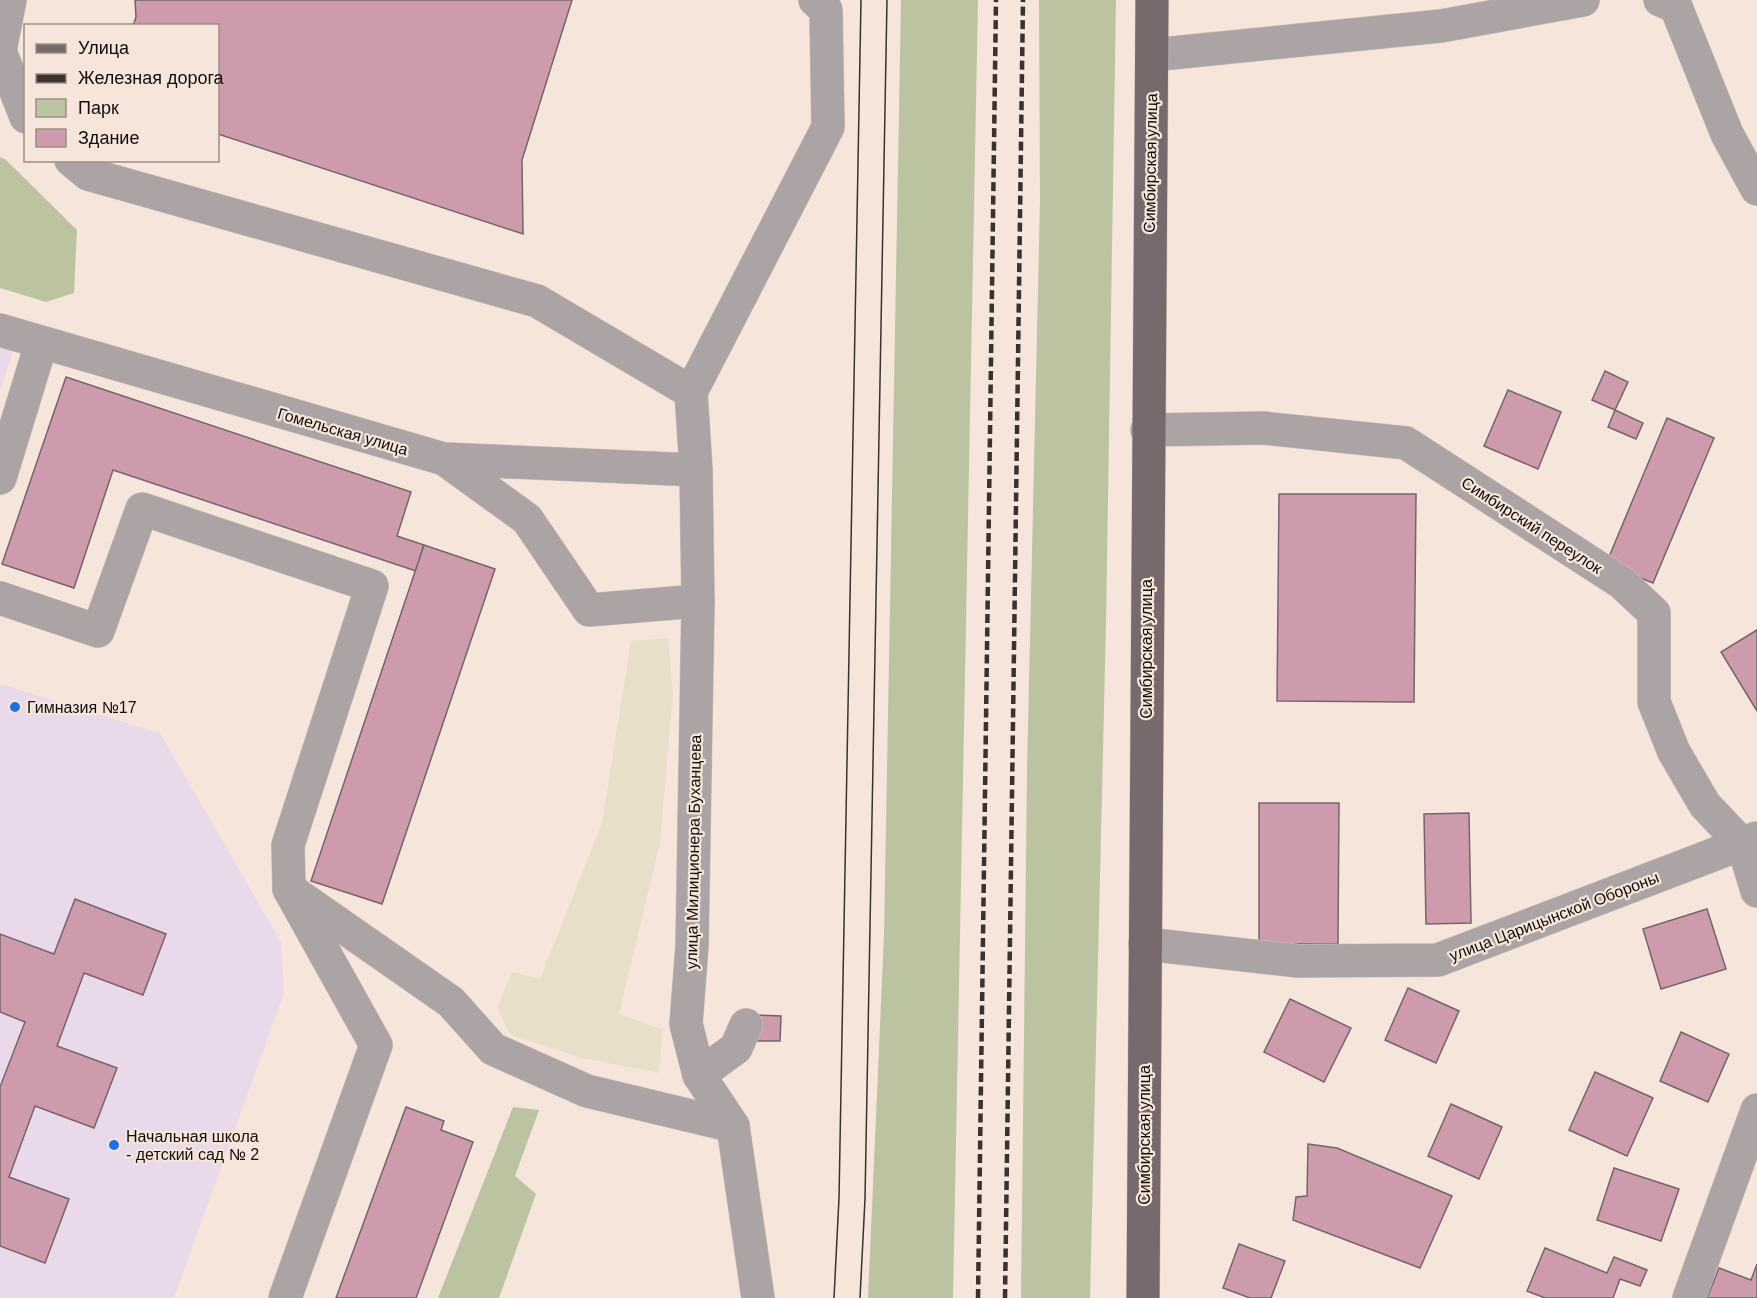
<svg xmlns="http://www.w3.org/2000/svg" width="1757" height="1298" viewBox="0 0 1757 1298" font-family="Helvetica,sans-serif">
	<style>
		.industrial { fill: #e9dec9 }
		.education { fill: #ead9ea }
		.green { fill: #bcc3a1 }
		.building { fill: #ce9bad; stroke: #75656a; stroke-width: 1.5 }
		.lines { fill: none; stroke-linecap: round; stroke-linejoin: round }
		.minor-casing { stroke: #d2c3ba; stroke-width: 34 }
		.major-casing { stroke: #d2c3ba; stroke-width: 34 }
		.minor { stroke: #aca3a5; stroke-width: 33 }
		.major { stroke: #786a6c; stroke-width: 33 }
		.tram { stroke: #39322d; stroke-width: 1.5 }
		.rail { stroke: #39322d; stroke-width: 4.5; stroke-dasharray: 9 4.5; stroke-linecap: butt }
		.poi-dot { fill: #1d73dd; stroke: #f6e5db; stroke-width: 2 }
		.labels { text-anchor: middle; stroke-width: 4.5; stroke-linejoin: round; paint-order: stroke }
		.street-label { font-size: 16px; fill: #130e0a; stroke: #f6e5db }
		.poi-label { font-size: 16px; fill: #130e0a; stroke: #f6e5db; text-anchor: start }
	</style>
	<rect width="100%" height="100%" fill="#f6e5db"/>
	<!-- industrial -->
	<path class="industrial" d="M668 638 673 694 660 842 619 1014 663 1030 659 1073 582 1058 511 1035 497 1008 512 972 540 979 602 823 631 641Z"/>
	<!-- education -->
	<g class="education">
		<path d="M0 346 13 351 0 391Z"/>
		<path d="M0 684 160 733 281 942 284 993 174 1298H0Z"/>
	</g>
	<!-- green -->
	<g class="green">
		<path d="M901 0H978L953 1298H868L884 935Z"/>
		<path d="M1039 0H1116L1106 624 1090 1298H1021L1027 771 1040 201Z"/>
		<path d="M0 157 6 160 77 230 74 293 46 302 0 288Z"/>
		<path d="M513 1107 539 1110 515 1176 536 1194 499 1298H438Z"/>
	</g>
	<!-- building -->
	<g class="building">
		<path d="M135 0H572L522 160 523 234 218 134V26H133L136 17Z"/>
		<path d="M1605 371 1628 382 1615 410 1592 400Z"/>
		<path d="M66 377 411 492 397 536 424 545 416 571 113 470 74 588 2 564Z"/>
		<path d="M1508 390 1561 412 1538 469 1484 446Z"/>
		<path d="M1615 410 1643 423 1636 439 1608 427Z"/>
		<path d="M1667 418 1714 438 1653 583 1606 564Z"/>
		<path d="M1279 494H1416L1414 702 1277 701Z"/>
		<path d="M424 545 495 569 382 904 311 881Z"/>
		<path d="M1757 630V711L1721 652Z"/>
		<path d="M1259 803H1339L1338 944H1259Z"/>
		<path d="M1469 813 1471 923 1426 924 1424 814Z"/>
		<path d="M75 899 166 934 143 995 84 973 57 1046 117 1068 94 1128 35 1106 9 1177 69 1199 45 1263 0 1246V1087L25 1022 0 1012V934L54 954Z"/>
		<path d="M1707 909 1726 969 1661 989 1643 929Z"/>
		<path d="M1408 988 1459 1011 1436 1063 1385 1040Z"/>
		<path d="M1290 999 1351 1028 1324 1082 1264 1052Z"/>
		<path d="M758 1015 781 1016 780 1041H757Z"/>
		<path d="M1681 1032 1729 1054 1708 1102 1660 1081Z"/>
		<path d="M1595 1072 1653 1098 1627 1156 1569 1130Z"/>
		<path d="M1451 1104 1502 1127 1479 1179 1428 1156Z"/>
		<path d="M406 1107 444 1121 441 1130 473 1142 416 1298H336Z"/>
		<path d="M1308 1144 1337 1148 1452 1196 1420 1268 1293 1220 1296 1197 1307 1196Z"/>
		<path d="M1614 1168 1679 1189 1661 1241 1597 1220Z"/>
		<path d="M1239 1244 1285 1261 1271 1298H1250L1223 1288Z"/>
		<path d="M1545 1248 1607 1273 1614 1257 1647 1270 1640 1286 1620 1279 1613 1298H1545L1527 1291Z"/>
		<path d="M1757 1264V1298H1707L1719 1268 1751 1280Z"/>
	</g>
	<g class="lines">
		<defs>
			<g id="minor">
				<path d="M10 0 0 51 26 117"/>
				<path d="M1660 0 1676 7 1727 134 1757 189"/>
				<path d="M1152 55 1441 26 1583 0"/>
				<path d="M71 160 88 174 537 301 691 392 828 127 826 10 815 0"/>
				<path d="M0 330 444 459 696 470"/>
				<path d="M691 392 696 470 698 601 692 946 686 1024 699 1075 733 1126 758 1298"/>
				<path d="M1147 430 1263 428 1406 443 1622 583 1654 613V702L1674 752 1705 805 1743 845 1757 891"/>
				<path d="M444 459 527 519 589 610 698 601"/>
				<path d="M0 478 41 344"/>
				<path d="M0 598 98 631 142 509 372 586 288 845 289 889"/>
				<path d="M1145 944 1298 961 1438 960 1757 838"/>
				<path d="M699 1075 736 1048 746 1025"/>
				<path d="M285 1298 376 1045 289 889 451 1002 493 1049 587 1091 733 1126"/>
				<path d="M1689 1298 1757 1110"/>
			</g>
			<path id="major" d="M1143 1298 1152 0"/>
		</defs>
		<!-- minor casing -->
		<use href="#minor" class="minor-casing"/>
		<!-- major casing -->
		<use href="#major" class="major-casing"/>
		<!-- minor -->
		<use href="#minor" class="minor"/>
		<!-- major -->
		<use href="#major" class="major"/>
		<!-- tram -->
		<g class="tram">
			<path d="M834 1298 839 1198 861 0"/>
			<path d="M860 1298 865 1199 887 0"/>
		</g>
		<!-- rail -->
		<g class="rail">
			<path d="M978 1298 996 0"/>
			<path d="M1005 1298 1023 0"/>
		</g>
	</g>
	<!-- markers -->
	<g class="poi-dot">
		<circle cx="15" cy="707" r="6"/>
		<circle cx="114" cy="1145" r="6"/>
	</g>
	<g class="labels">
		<!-- street labels -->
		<g class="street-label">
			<text transform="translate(1150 163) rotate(-89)" y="6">Симбирская улица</text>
			<text transform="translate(343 431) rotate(16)" y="6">Гомельская улица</text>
			<text transform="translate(1532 525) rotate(33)" y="6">Симбирский переулок</text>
			<text transform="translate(1146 649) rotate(-90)" y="6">Симбирская улица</text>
			<text transform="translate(693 852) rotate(-89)" y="6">улица Милиционера Буханцева</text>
			<text transform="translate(1554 916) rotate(-21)" y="6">улица Царицынской Обороны</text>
			<text transform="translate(1144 1135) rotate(-90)" y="6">Симбирская улица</text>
		</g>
		<!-- poi labels -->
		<g class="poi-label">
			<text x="27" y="713">Гимназия №17</text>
			<text x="126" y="1142">Начальная школа<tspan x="126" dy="18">- детский сад № 2</tspan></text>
		</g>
	</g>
	<!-- legend -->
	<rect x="24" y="24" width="195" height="138" fill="#f6e5db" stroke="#9b8f87" stroke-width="1.5"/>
	<rect x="36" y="44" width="30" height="9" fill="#786a6c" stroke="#9b8f87" stroke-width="1.5"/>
	<text x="78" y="54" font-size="18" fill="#130e0a">Улица</text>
	<rect x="36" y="74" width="30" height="9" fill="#39322d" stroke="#9b8f87" stroke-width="1.5"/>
	<text x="78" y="84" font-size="18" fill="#130e0a">Железная дорога</text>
	<rect x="36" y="99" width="30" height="18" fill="#bcc3a1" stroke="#9b8f87" stroke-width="1.5"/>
	<text x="78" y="114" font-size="18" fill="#130e0a">Парк</text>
	<rect x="36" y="129" width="30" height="18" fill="#ce9bad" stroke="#9b8f87" stroke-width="1.5"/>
	<text x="78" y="144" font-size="18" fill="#130e0a">Здание</text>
</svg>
